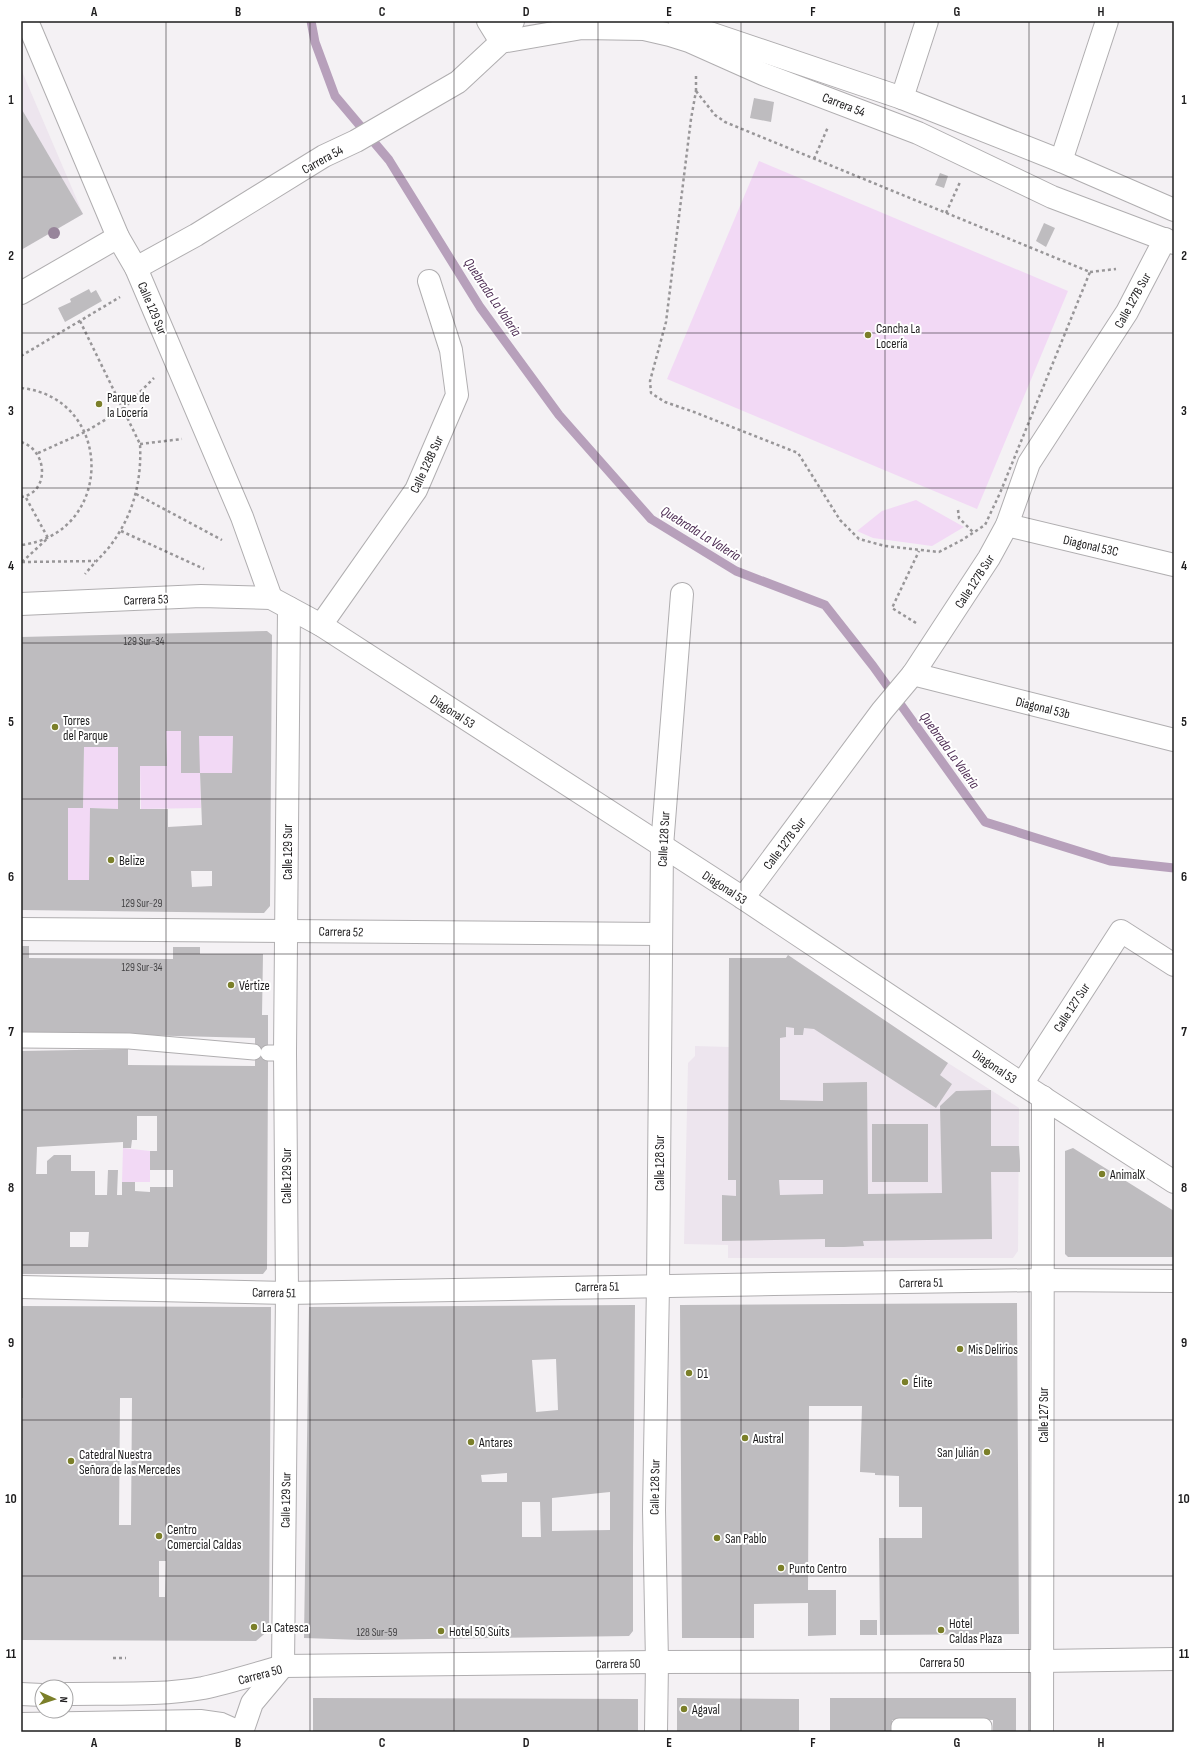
<svg xmlns="http://www.w3.org/2000/svg" width="1195" height="1753" viewBox="0 0 1195 1753" font-family="'Sofia Sans Condensed',sans-serif">
	<style>
		.built { fill: #ede5ee }
		.green { fill: #f2d9f5 }
		.lines { fill: none; stroke-linecap: round; stroke-linejoin: round }
		.stream { stroke: #b7a0bb; stroke-width: 9 }
		.building { fill: #bebcbf; fill-rule: evenodd }
		.service-casing { stroke: #b0aeb0; stroke-width: 17 }
		.minor-casing { stroke: #b0aeb0; stroke-width: 24 }
		.tertiary-casing { stroke: #b0aeb0; stroke-width: 24 }
		.secondary-casing { stroke: #b0aeb0; stroke-width: 24 }
		.path { stroke: #989698; stroke-width: 2.5; stroke-dasharray: 3 3; stroke-linecap: butt }
		.service { stroke: #fff; stroke-width: 15 }
		.minor { stroke: #fff; stroke-width: 22 }
		.tertiary { stroke: #fff; stroke-width: 22 }
		.secondary { stroke: #fff; stroke-width: 22 }
		.tree { fill: #97849a }
		.grid { fill: none; stroke: #1d1c1d; stroke-width: 1; stroke-opacity: 0.55 }
		.poi-dot { fill: #7b7f29; stroke: #fff; stroke-width: 1.5 }
		.labels { text-anchor: middle; stroke-width: 4; stroke-linejoin: round; paint-order: stroke }
		.number-label { font-size: 11px; fill: #454446 }
		.street-label { font-size: 13px; fill: #1d1c1d; stroke: #fff }
		.poi-label { font-size: 13px; fill: #1d1c1d; stroke: #fff; text-anchor: start }
		.water-label { font-size: 14px; font-style: italic; fill: #4d2c53; stroke: #fff }
		.neatline { fill: none; stroke: #1d1c1d; stroke-width: 1.5 }
		.grid-label { font-size: 13px; text-anchor: middle; font-weight: bold; fill: #1d1c1d }
	</style>
	<rect width="100%" height="100%" fill="#f4f1f4"/>
	<!-- built -->
	<g class="built">
		<path d="M21 69 83 214 21 250Z"/>
		<path d="M788 955 948 1063 1019 1108 1018 1251 1013 1258H728V1245L684 1244 688 1063 695 1056V1046L729 1047V958H786Z"/>
	</g>
	<!-- green -->
	<g class="green">
		<path d="M759 161 1068 291 977 509 667 379Z"/>
		<path d="M916 500 964 527 932 546 873 538 857 531 882 511Z"/>
		<path d="M166 731H181V773L199 736H233L232 773H200L201 808 141 809 140 766H167Z"/>
		<path d="M84 747H118V809L90 808V880H68V808H83Z"/>
		<path d="M123 1148 150 1151V1182H122Z"/>
	</g>
	<g class="lines">
		<!-- stream -->
		<path class="stream" d="M311 21 315 42 335 96 389 160 480 307 559 415 651 519 736 571 825 605 873 666 985 822 1110 861 1174 868"/>
	</g>
	<!-- building -->
	<g class="building">
		<path d="M754 98 774 102 771 122 750 118Z"/>
		<path d="M21 108 83 214 21 250Z"/>
		<path d="M940 173 948 176 944 188 935 185Z"/>
		<path d="M1044 223 1055 228 1046 247 1036 241Z"/>
		<path d="M89 289 91 293 96 290 102 301 65 322 58 308 71 302 70 299Z"/>
		<path d="M267 631 272 635 270 906 264 913 21 910V637ZM166 731H181V773H200L199 736H233L232 773H200L202 825 168 827V842V809H140V766H167ZM84 747H118V809L90 808 89 880H68V808H83ZM191 871H212V886L192 887Z"/>
		<path d="M21 946H29V958L173 959V947H200V954H263L262 1015H268V1066L267 1269 263 1274H21V1051L128 1049V1065L255 1066V1038L21 1032ZM137 1116H157V1151H150V1170H173V1187H150V1192L135 1191V1182H122V1195H117L118 1170H108L107 1195H95V1171H71V1155H54L47 1161V1174H36L37 1147 123 1142V1148H131L132 1140H137ZM70 1232H89L88 1247H70Z"/>
		<path d="M788 955 948 1063 940 1075 952 1084 936 1108 814 1029 804 1028 803 1035H794V1028L786 1027V1037L780 1038V1100L823 1101V1083L867 1082 868 1194 942 1193 940 1106 956 1091 991 1090V1146H1019L1020 1161V1172H991L992 1239 863 1241 864 1246 844 1247H825V1239L722 1241V1195L736 1196V1180H728L729 958H786ZM779 1180H823V1194L780 1195Z"/>
		<rect x="872" y="1124" width="56" height="58"/>
		<path d="M1073 1148 1174 1211V1257H1068L1065 1254V1151Z"/>
		<path d="M1017 1303 1019 1634 880 1635 879 1538H922V1507H899V1476L875 1475V1473L860 1472 862 1406H809L808 1590H836V1635L808 1636V1603L754 1604V1638H682L680 1305Z"/>
		<path d="M635 1305 633 1547V1631L629 1636 362 1640 304 1638 309 1307ZM556 1359 558 1410 536 1412 532 1360ZM507 1473V1482H482L481 1475ZM610 1492V1530L552 1531V1498ZM522 1502H540L541 1537H522Z"/>
		<path d="M21 1306 271 1307 269 1630 256 1641 21 1640 23 1398H21ZM120 1398H132L131 1525H119ZM159 1561H166L165 1597H159Z"/>
		<rect x="860" y="1620" width="17" height="15"/>
		<path d="M313 1698 638 1699V1732H313Z"/>
		<path d="M677 1698 799 1699V1732H677Z"/>
		<path d="M830 1698H1016V1732H993V1720H892V1732H830Z"/>
	</g>
	<g class="lines">
		<defs>
			<g id="service">
				<path d="M21 1040 129 1041 254 1052"/>
				<path d="M268 1053H285"/>
				<path d="M899 1732V1726H984V1732"/>
			</g>
			<g id="minor">
				<path d="M27 21 118 237"/>
				<path d="M488 21 501 42"/>
				<path d="M680 23 902 98 1061 161 1174 210"/>
				<path d="M501 42 513 21"/>
				<path d="M902 98 927 21"/>
				<path d="M1061 161 1107 21"/>
				<path d="M136 268 196 235 324 156 356 141 458 82 501 42 582 28 644 29 670 35 689 41 763 74 918 133 1052 197 1174 243"/>
				<path d="M1007 525 1174 565"/>
				<path d="M321 625 416 490 457 395 451 350 429 281"/>
				<path d="M913 674 1174 740"/>
				<path d="M662 846 682 594"/>
				<path d="M743 898 882 711 913 674 989 558 1007 525 1029 463 1127 312 1165 239"/>
				<path d="M21 929 661 934"/>
				<path d="M1022 1084 1121 931 1174 965"/>
				<path d="M21 1287 287 1293 774 1284 1043 1280 1174 1281"/>
				<path d="M21 1724 200 1721 221 1724 239 1732"/>
				<path d="M242 1732 252 1703 283 1666 287 1293 285 1053 289 608"/>
				<path d="M1042 1732 1043 1097"/>
			</g>
			<g id="tertiary">
				<path d="M21 293 118 237 136 268 242 517 271 598"/>
				<path d="M21 604 201 596 271 598 321 625 743 898 1022 1084 1174 1182"/>
				<path d="M657 1662 654 1510 658 1285 662 846"/>
			</g>
			<g id="secondary">
				<path d="M21 1694 42 1695"/>
				<path d="M66 1694C109 1693 161 1696 203 1688 230 1682 256 1674 283 1666L657 1662 1042 1661 1174 1659"/>
				<path d="M656 1732 657 1662"/>
			</g>
		</defs>
		<!-- service casing -->
		<use href="#service" class="service-casing"/>
		<!-- minor casing -->
		<use href="#minor" class="minor-casing"/>
		<!-- tertiary casing -->
		<use href="#tertiary" class="tertiary-casing"/>
		<!-- secondary casing -->
		<use href="#secondary" class="secondary-casing"/>
		<!-- path -->
		<g class="path">
			<path d="M696 91 715 115 725 122 1090 272 1000 493 985 525 962 540 939 552 885 546 859 539 840 520 798 453 694 412 665 402 651 393 650 381 666 322 691 119Z"/>
			<path d="M696 91V73"/>
			<path d="M814 159 828 127"/>
			<path d="M946 213 960 182"/>
			<path d="M1090 272 1116 269"/>
			<path d="M80 321 140 444C142 481 133 516 110 546 102 556 93 564 85 574"/>
			<path d="M21 356 120 297"/>
			<path d="M21 388C115 398 115 534 21 545"/>
			<path d="M21 442C48 450 50 493 21 497"/>
			<path d="M140 444 182 439"/>
			<path d="M38 453 85 432 123 409 154 378"/>
			<path d="M136 494 222 540"/>
			<path d="M958 510 959 518 973 532"/>
			<path d="M121 531 204 569"/>
			<path d="M22 562 48 538 25 496"/>
			<path d="M22 562 95 561"/>
			<path d="M916 623 892 608 919 551"/>
			<path d="M113 1658H126"/>
		</g>
		<!-- service -->
		<use href="#service" class="service"/>
		<!-- minor -->
		<use href="#minor" class="minor"/>
		<!-- tertiary -->
		<use href="#tertiary" class="tertiary"/>
		<!-- secondary -->
		<use href="#secondary" class="secondary"/>
	</g>
	<!-- trees -->
	<circle class="tree" cx="54" cy="233" r="6"/>
	<!-- grid -->
	<path class="grid" d="M166 21V1732M310 21V1732M454 21V1732M598 21V1732M741 21V1732M885 21V1732M1029 21V1732M21 177H1174M21 333H1174M21 488H1174M21 643H1174M21 799H1174M21 954H1174M21 1110H1174M21 1265H1174M21 1420H1174M21 1576H1174"/>
	<!-- markers -->
	<g class="poi-dot">
		<circle cx="868" cy="335" r="4"/>
		<circle cx="99" cy="404" r="4"/>
		<circle cx="55" cy="727" r="4"/>
		<circle cx="111" cy="860" r="4"/>
		<circle cx="231" cy="985" r="4"/>
		<circle cx="1102" cy="1174" r="4"/>
		<circle cx="960" cy="1349" r="4"/>
		<circle cx="689" cy="1373" r="4"/>
		<circle cx="905" cy="1382" r="4"/>
		<circle cx="745" cy="1438" r="4"/>
		<circle cx="471" cy="1442" r="4"/>
		<circle cx="987" cy="1452" r="4"/>
		<circle cx="71" cy="1461" r="4"/>
		<circle cx="159" cy="1536" r="4"/>
		<circle cx="717" cy="1538" r="4"/>
		<circle cx="781" cy="1568" r="4"/>
		<circle cx="254" cy="1627" r="4"/>
		<circle cx="941" cy="1630" r="4"/>
		<circle cx="441" cy="1631" r="4"/>
		<circle cx="684" cy="1709" r="4"/>
	</g>
	<g class="labels">
		<!-- number labels -->
		<g class="number-label">
			<text x="144" y="645">129 Sur-34</text>
			<text x="142" y="907">129 Sur-29</text>
			<text x="142" y="971">129 Sur-34</text>
			<text x="377" y="1636">128 Sur-59</text>
		</g>
		<!-- street labels -->
		<g class="street-label">
			<text transform="translate(844 104) rotate(21)" y="5">Carrera 54</text>
			<text transform="translate(322 159) rotate(-29)" y="5">Carrera 54</text>
			<text transform="translate(1132 300) rotate(-61)" y="5">Calle 127B Sur</text>
			<text transform="translate(153 308) rotate(67)" y="5">Calle 129 Sur</text>
			<text transform="translate(426 464) rotate(-65)" y="5">Calle 128B Sur</text>
			<text transform="translate(1091 545) rotate(13)" y="5">Diagonal 53C</text>
			<text transform="translate(974 581) rotate(-57)" y="5">Calle 127B Sur</text>
			<text transform="translate(146 599) rotate(-2)" y="5">Carrera 53</text>
			<text transform="translate(1043 707) rotate(14)" y="5">Diagonal 53b</text>
			<text transform="translate(453 711) rotate(33)" y="5">Diagonal 53</text>
			<text transform="translate(663 839) rotate(-87)" y="5">Calle 128 Sur</text>
			<text transform="translate(784 843) rotate(-53)" y="5">Calle 127B Sur</text>
			<text transform="translate(287 852) rotate(-90)" y="5">Calle 129 Sur</text>
			<text transform="translate(725 887) rotate(33)" y="5">Diagonal 53</text>
			<text transform="translate(341 931) rotate(1)" y="5">Carrera 52</text>
			<text transform="translate(1071 1007) rotate(-57)" y="5">Calle 127 Sur</text>
			<text transform="translate(995 1066) rotate(34)" y="5">Diagonal 53</text>
			<text transform="translate(659 1163) rotate(-90)" y="5">Calle 128 Sur</text>
			<text transform="translate(286 1176) rotate(-90)" y="5">Calle 129 Sur</text>
			<text transform="translate(921 1282) rotate(-1)" y="5">Carrera 51</text>
			<text transform="translate(597 1286) rotate(-1)" y="5">Carrera 51</text>
			<text transform="translate(274 1292) rotate(1)" y="5">Carrera 51</text>
			<text transform="translate(1043 1415) rotate(-90)" y="5">Calle 127 Sur</text>
			<text transform="translate(654 1487) rotate(-89)" y="5">Calle 128 Sur</text>
			<text transform="translate(285 1500) rotate(-89)" y="5">Calle 129 Sur</text>
			<text x="942" y="1667">Carrera 50</text>
			<text transform="translate(618 1663) rotate(-1)" y="5">Carrera 50</text>
			<text transform="translate(260 1674) rotate(-15)" y="5">Carrera 50</text>
		</g>
		<!-- poi labels -->
		<g class="poi-label">
			<text x="876" y="333">Cancha La<tspan x="876" dy="15">Locería</tspan></text>
			<text x="107" y="402">Parque de<tspan x="107" dy="15">la Locería</tspan></text>
			<text x="63" y="725">Torres<tspan x="63" dy="15">del Parque</tspan></text>
			<text x="119" y="865">Belize</text>
			<text x="239" y="990">Vértize</text>
			<text x="1110" y="1179">AnimalX</text>
			<text x="968" y="1354">Mis Delirios</text>
			<text x="697" y="1378">D1</text>
			<text x="913" y="1387">Élite</text>
			<text x="753" y="1443">Austral</text>
			<text x="479" y="1447">Antares</text>
			<text x="979" y="1457" text-anchor="end">San Julián</text>
			<text x="79" y="1459">Catedral Nuestra<tspan x="79" dy="15">Señora de las Mercedes</tspan></text>
			<text x="167" y="1534">Centro<tspan x="167" dy="15">Comercial Caldas</tspan></text>
			<text x="725" y="1543">San Pablo</text>
			<text x="789" y="1573">Punto Centro</text>
			<text x="949" y="1628">Hotel<tspan x="949" dy="15">Caldas Plaza</tspan></text>
			<text x="262" y="1632">La Catesca</text>
			<text x="449" y="1636">Hotel 50 Suits</text>
			<text x="692" y="1714">Agaval</text>
		</g>
		<!-- water labels -->
		<g class="water-label">
			<text transform="translate(493 297) rotate(56)" y="5">Quebrada La Valeria</text>
			<text transform="translate(701 533) rotate(32)" y="5">Quebrada La Valeria</text>
			<text transform="translate(950 750) rotate(54)" y="5">Quebrada La Valeria</text>
		</g>
	</g>
	<!-- border -->
	<rect width="1195" height="1753" fill="none" stroke="#ffffff" stroke-width="44"/>
	<!-- north arrow -->
	<g transform="translate(54 1699) rotate(93)"><circle r="19" fill="#ffffff" stroke="#a5a4a5"/>
	<path d="M0-3L7 15L0 10L-7 15Z" fill="#7b7f29"/>
	<text y="-6" font-size="11" font-weight="bold" text-anchor="middle" fill="#1d1c1d">N</text>
	</g>
	<rect x="22" y="22" width="1151" height="1709" class="neatline"/>
	<g class="grid-label">
		<text x="94" y="16">A</text>
		<text x="238" y="16">B</text>
		<text x="382" y="16">C</text>
		<text x="526" y="16">D</text>
		<text x="669" y="16">E</text>
		<text x="813" y="16">F</text>
		<text x="957" y="16">G</text>
		<text x="1101" y="16">H</text>
		<text x="11" y="104">1</text>
		<text x="1184" y="104">1</text>
		<text x="11" y="260">2</text>
		<text x="1184" y="260">2</text>
		<text x="11" y="415">3</text>
		<text x="1184" y="415">3</text>
		<text x="11" y="570">4</text>
		<text x="1184" y="570">4</text>
		<text x="11" y="726">5</text>
		<text x="1184" y="726">5</text>
		<text x="11" y="881">6</text>
		<text x="1184" y="881">6</text>
		<text x="11" y="1036">7</text>
		<text x="1184" y="1036">7</text>
		<text x="11" y="1192">8</text>
		<text x="1184" y="1192">8</text>
		<text x="11" y="1347">9</text>
		<text x="1184" y="1347">9</text>
		<text x="11" y="1503">10</text>
		<text x="1184" y="1503">10</text>
		<text x="11" y="1658">11</text>
		<text x="1184" y="1658">11</text>
		<text x="94" y="1747">A</text>
		<text x="238" y="1747">B</text>
		<text x="382" y="1747">C</text>
		<text x="526" y="1747">D</text>
		<text x="669" y="1747">E</text>
		<text x="813" y="1747">F</text>
		<text x="957" y="1747">G</text>
		<text x="1101" y="1747">H</text>
	</g>
</svg>
